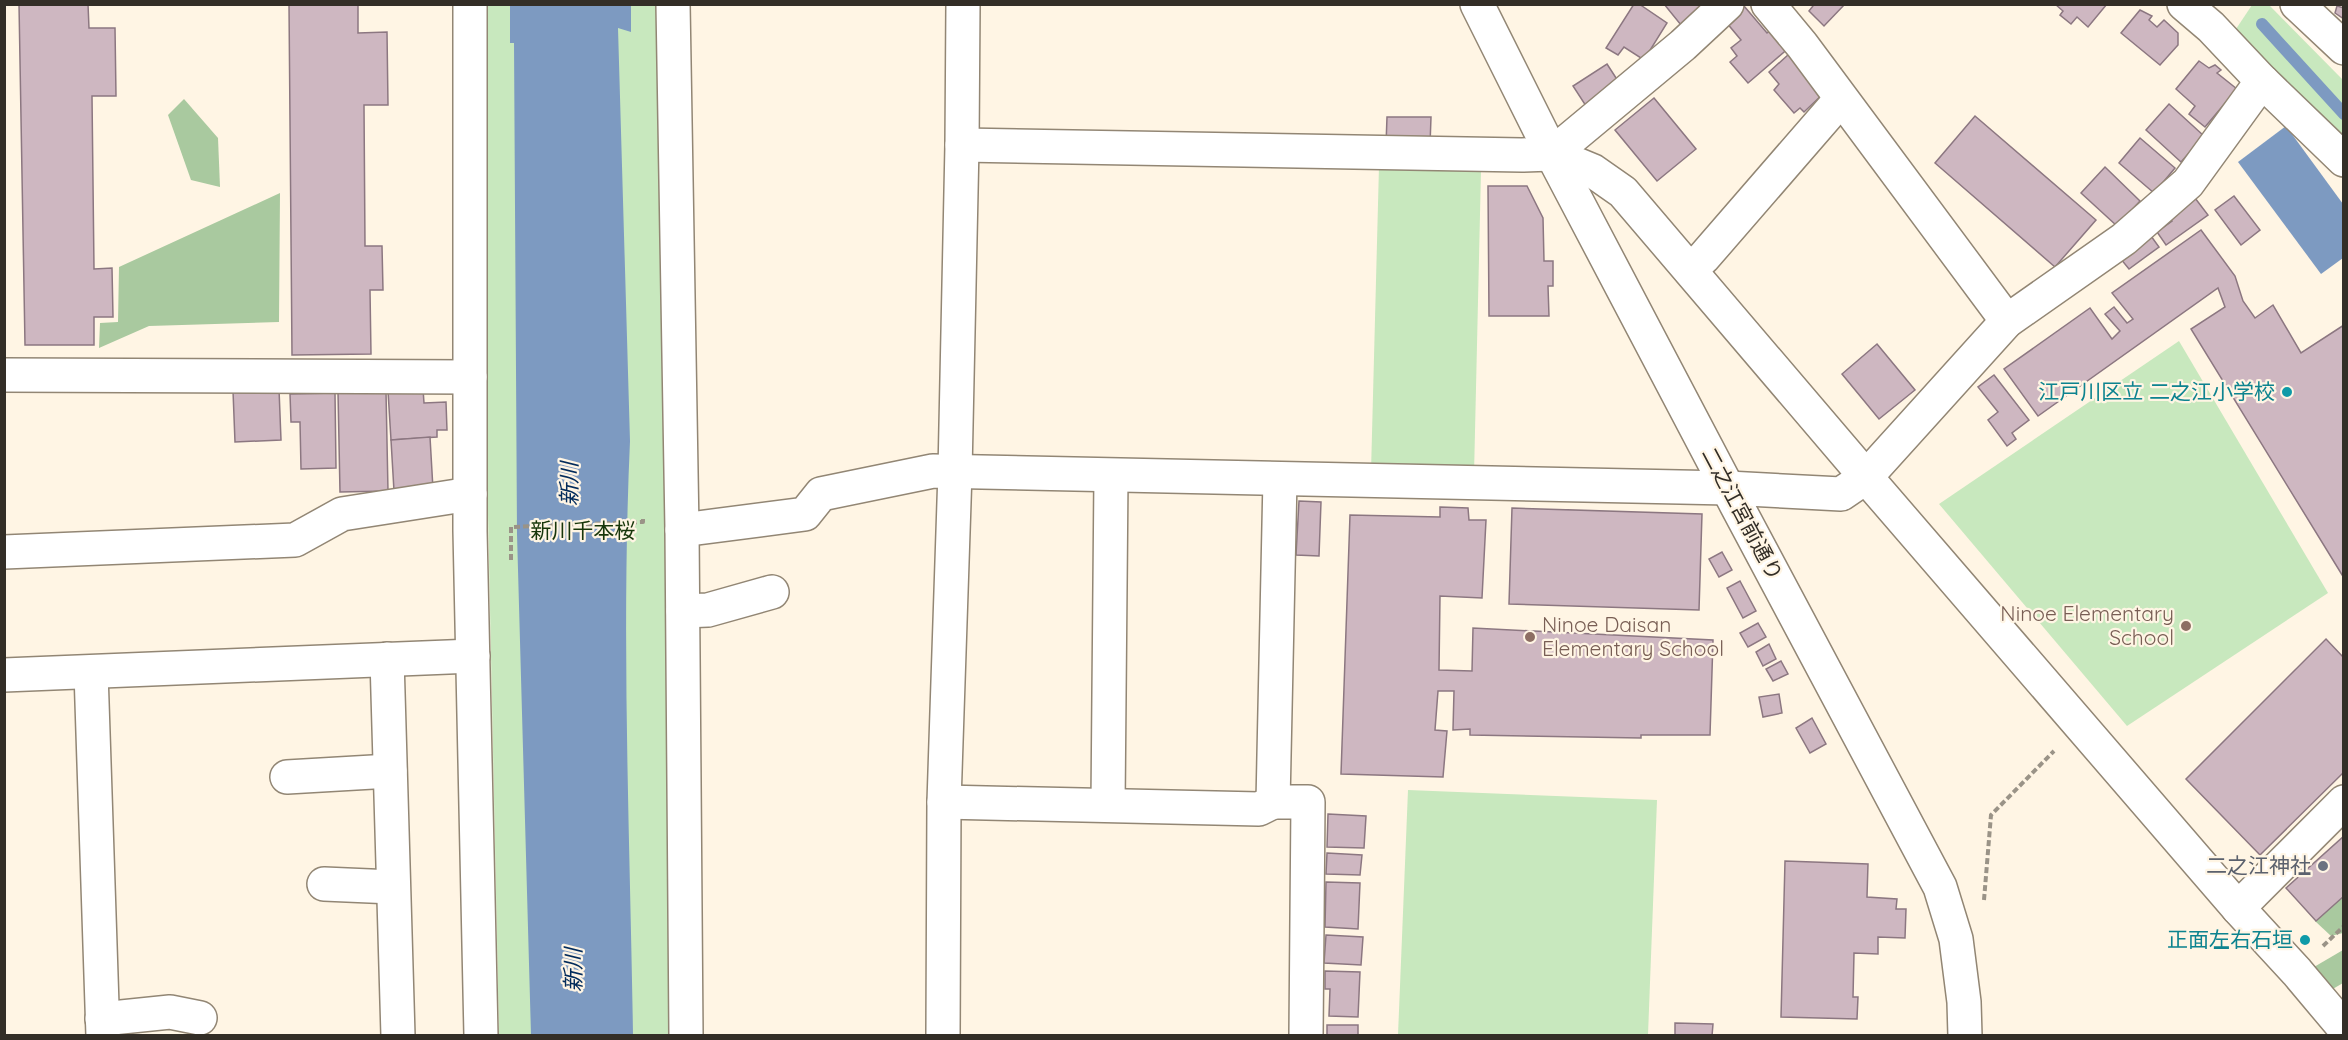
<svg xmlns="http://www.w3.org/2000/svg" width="2348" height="1040" viewBox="0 0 2348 1040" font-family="Quicksand,'Noto Sans JP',sans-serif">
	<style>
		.green { fill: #c8e8be }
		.forest { fill: #a9c99f }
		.water { fill: #7d9ac1 }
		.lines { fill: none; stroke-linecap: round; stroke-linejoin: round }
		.stream { stroke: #7d9ac1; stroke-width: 12 }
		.building { fill: #ceb7c1; stroke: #8c7781; stroke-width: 1.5 }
		.minor-casing { stroke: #928674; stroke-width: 36 }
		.path { stroke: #9a9387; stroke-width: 4; stroke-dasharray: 6 3; stroke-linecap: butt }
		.minor { stroke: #fff; stroke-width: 33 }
		.culture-dot { fill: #0f9aa8; stroke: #fff5e4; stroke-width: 2 }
		.education-dot { fill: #8d6e63; stroke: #fff5e4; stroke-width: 2 }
		.worship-dot { fill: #6b7280; stroke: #fff5e4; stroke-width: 2 }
		.labels { text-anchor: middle; stroke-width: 4.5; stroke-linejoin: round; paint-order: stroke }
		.culture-label { font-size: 21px; fill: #0d838f; stroke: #fff5e4; text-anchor: end }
		.street-label { font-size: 21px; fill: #332e27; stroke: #fff5e4 }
		.park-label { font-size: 21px; fill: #17360a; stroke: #fff5e4 }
		.education-label { font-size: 21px; fill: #785e54; stroke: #fff5e4; text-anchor: end }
		.worship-label { font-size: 21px; fill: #5b616d; stroke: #fff5e4; text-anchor: end }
		.water-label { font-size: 22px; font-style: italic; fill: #022b5b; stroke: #fff5e4 }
	</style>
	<rect width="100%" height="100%" fill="#fff5e4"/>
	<!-- green -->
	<g class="green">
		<path d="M482 5H663L681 1035H499L488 514Z"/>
		<path d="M2252 5H2269L2343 80V145L2234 32Z"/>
		<path d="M1379 166 1481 171 1474 475 1371 472Z"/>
		<path d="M2179 341 2328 593 2127 726 1939 504Z"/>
		<path d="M1408 790 1657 800 1648 1035H1398Z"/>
	</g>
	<!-- forest -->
	<g class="forest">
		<path d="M184 99 218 138 220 187 191 180 168 115Z"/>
		<path d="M280 193 279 322 149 326 99 348 100 323 118 322 119 267Z"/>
		<path d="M2343 885V933L2331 936 2315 921 2319 912Z"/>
		<path d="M2343 950V983L2331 990 2314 967Z"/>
	</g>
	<!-- water -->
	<g class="water">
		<path d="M510 5H631V32L618 28 630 441C621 639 630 838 633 1035H531L517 534 514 43H510Z"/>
		<path d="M2286 126 2343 204V258L2321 274 2238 162Z"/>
	</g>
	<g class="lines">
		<!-- stream -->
		<path class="stream" d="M2262 24 2344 114"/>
	</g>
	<!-- building -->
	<g class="building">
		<path d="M19 4H88L89 28H115L116 96H92L94 269 112 268 113 317H94V345H25Z"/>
		<path d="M289 4H358V33L387 32 388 105H364L365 246H382L383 290H370L371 354 292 355Z"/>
		<path d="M1634 4H1639L1667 23 1644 60 1624 47 1618 55 1606 48Z"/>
		<path d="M1664 4H1705L1681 25Z"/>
		<path d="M1812 4H1845L1824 26 1809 11 1813 6Z"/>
		<path d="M2055 4H2107L2088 27 2077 17 2071 24 2060 15 2063 11Z"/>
		<path d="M1744 6 1767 33 1773 28 1790 47 1748 83 1730 62 1737 56 1731 48 1741 40 1726 22Z"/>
		<path d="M2337 6 2344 8V19L2335 13Z"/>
		<path d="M2140 10 2152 16 2149 20 2157 27 2164 20 2178 33V45L2160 65 2121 33Z"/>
		<path d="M1789 54 1824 93 1804 112 1800 108 1794 113 1774 90 1779 84 1769 72Z"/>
		<path d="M2199 61 2209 68 2215 65 2221 70 2217 73 2237 89 2205 127 2189 114 2195 106 2176 89Z"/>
		<path d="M1607 64 1620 84 1586 106 1573 86Z"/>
		<path d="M1654 98 1696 149 1657 181 1615 130Z"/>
		<path d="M2169 104 2204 136 2181 162 2146 130Z"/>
		<path d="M1975 116 2096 220 2055 267 1935 163Z"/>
		<path d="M1387 117H1431L1430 145H1386Z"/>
		<path d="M2140 138 2175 168 2154 193 2119 163Z"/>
		<path d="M2105 167 2140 201 2117 226 2081 193Z"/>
		<path d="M1488 186H1527L1543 218 1544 261H1553V286H1548L1549 316H1489Z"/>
		<path d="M2234 196 2260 230 2241 245 2215 210Z"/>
		<path d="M2195 198 2208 215 2166 245 2157 232 2172 221 2169 217Z"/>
		<path d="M2201 230 2235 276 2243 301 2255 318 2273 305 2301 353 2344 325V578L2191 329 2225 307 2218 288 2038 416 2004 369 2090 308 2112 339 2120 331 2105 314 2114 307 2127 323 2133 319 2112 293Z"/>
		<path d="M2151 236 2159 247 2129 269 2120 258Z"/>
		<path d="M1877 344 1915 390 1879 419 1842 374Z"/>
		<path d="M1994 375 2029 420 2012 433 2016 439 2007 446 1988 420 1998 412 1978 387Z"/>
		<path d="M279 389 281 440 235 442 233 391Z"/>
		<path d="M423 389 424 403 446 402 447 430H437V437L391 440 388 391Z"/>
		<path d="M338 392H386L388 491 340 492Z"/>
		<path d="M335 393 336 468 301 469 300 422H291L290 394Z"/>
		<path d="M430 437 433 489 394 491 391 440Z"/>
		<path d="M1299 501 1321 502 1319 556 1296 555Z"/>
		<path d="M1440 507 1468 508 1469 520H1486L1482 598 1440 596 1439 670 1472 671 1473 628 1713 640 1710 735H1641V738L1470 735V729L1453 730 1454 691H1438L1435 730 1447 731 1443 777 1341 774 1350 515 1440 517Z"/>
		<path d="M1512 508 1702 514 1699 610 1509 604Z"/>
		<path d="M1722 552 1732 570 1719 577 1709 559Z"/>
		<path d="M1740 581 1756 611 1743 618 1727 588Z"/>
		<path d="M1758 623 1766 637 1748 647 1740 633Z"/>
		<path d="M2326 639 2344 658V772L2260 855 2186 779Z"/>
		<path d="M1769 644 1776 659 1763 666 1756 652Z"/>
		<path d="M1781 661 1788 674 1773 681 1766 669Z"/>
		<path d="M1779 694 1782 713 1763 717 1759 697Z"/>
		<path d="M1812 718 1826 744 1810 753 1796 728Z"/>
		<path d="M1328 814 1366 816 1364 848 1327 847Z"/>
		<path d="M2344 836V896L2316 921 2286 888Z"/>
		<path d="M1327 853 1362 855 1360 875 1326 874Z"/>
		<path d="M1785 861 1868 864 1867 897 1897 899 1896 909H1906L1905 938 1878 937V954L1854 953 1853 997H1858L1857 1019 1781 1017Z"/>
		<path d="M1326 882 1360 883 1358 929 1325 927Z"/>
		<path d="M1326 935 1363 937 1361 965 1324 963Z"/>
		<path d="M1325 971 1360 972 1358 1017 1329 1016 1330 989H1325Z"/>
		<path d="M1675 1023 1713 1024 1712 1036H1675Z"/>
		<rect x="1327" y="1025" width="31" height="11"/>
	</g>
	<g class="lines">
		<defs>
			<g id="minor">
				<path d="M470 4V531L481 1036"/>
				<path d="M673 4 682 530 686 1036"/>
				<path d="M1477 4 1552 154 1736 504 1940 887 1956 939 1964 1002 1965 1036"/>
				<path d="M1768 4 1802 45 2007 321"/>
				<path d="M2184 4 2211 27 2262 81 2344 160"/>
				<path d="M2297 4 2344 48"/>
				<path d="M962 145 1522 155 1552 154 1593 171 1623 192 1866 477 2238 908 2297 972 2344 1028"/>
				<path d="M1552 154 1683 45 1727 4"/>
				<path d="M1690 270 1704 257 1841 99"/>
				<path d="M4 375 470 377"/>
				<path d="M1280 479 1273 802H1308L1306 1036"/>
				<path d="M682 530 805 514 821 494 933 471 1728 488 1841 494 1866 477 2007 321 2124 239 2188 183 2262 81"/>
				<path d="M4 552 295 540 342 514 470 494"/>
				<path d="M683 611 708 610 772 592"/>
				<path d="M387 659 398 1036"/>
				<path d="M91 672 103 1036"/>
				<path d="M4 675 473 656"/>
				<path d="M287 777 390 771"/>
				<path d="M944 802 1259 809 1273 802"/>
				<path d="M1108 805 1111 476"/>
				<path d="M324 884 393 887"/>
				<path d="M2238 908 2344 802"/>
				<path d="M102 1019 170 1012 200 1018"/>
				<path d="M943 1036 944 802 955 472 962 145 963 4"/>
			</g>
		</defs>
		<!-- minor casing -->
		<use href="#minor" class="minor-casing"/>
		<!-- path -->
		<g class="path">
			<path d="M511 560V527L643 522V518"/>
			<path d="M1984 900 1991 815 2054 751"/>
			<path d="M2323 946 2344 926"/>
		</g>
		<!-- minor -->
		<use href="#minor" class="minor"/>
	</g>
	<!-- markers -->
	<g class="culture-dot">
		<circle cx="2287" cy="392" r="6"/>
		<circle cx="2305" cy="940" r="6"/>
	</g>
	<g class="education-dot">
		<circle cx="2186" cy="626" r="6"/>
		<circle cx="1530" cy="637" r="6"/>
	</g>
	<circle class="worship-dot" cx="2323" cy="866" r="6"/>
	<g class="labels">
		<!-- culture labels -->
		<g class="culture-label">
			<text x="2275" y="399">江戸川区立 二之江小学校</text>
			<text x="2293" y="947">正面左右石垣</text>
		</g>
		<!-- street labels -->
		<g class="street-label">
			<text transform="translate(1742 514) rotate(62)" y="7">二之江宮前通り</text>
		</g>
		<!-- park labels -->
		<g class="park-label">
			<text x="583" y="538">新川千本桜</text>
		</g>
		<!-- education labels -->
		<g class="education-label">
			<text x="2174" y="621">Ninoe Elementary<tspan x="2174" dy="24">School</tspan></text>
			<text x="1542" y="632" text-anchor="start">Ninoe Daisan<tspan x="1542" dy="24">Elementary School</tspan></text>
		</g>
		<!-- worship labels -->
		<g class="worship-label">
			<text x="2311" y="873">二之江神社</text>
		</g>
		<!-- water labels -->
		<g class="water-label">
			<text transform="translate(569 484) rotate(-90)" y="8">新川</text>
			<text transform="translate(573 970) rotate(-90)" y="8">新川</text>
		</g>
	</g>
	<!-- border -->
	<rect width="2348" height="1040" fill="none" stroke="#332e27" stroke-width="12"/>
</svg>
